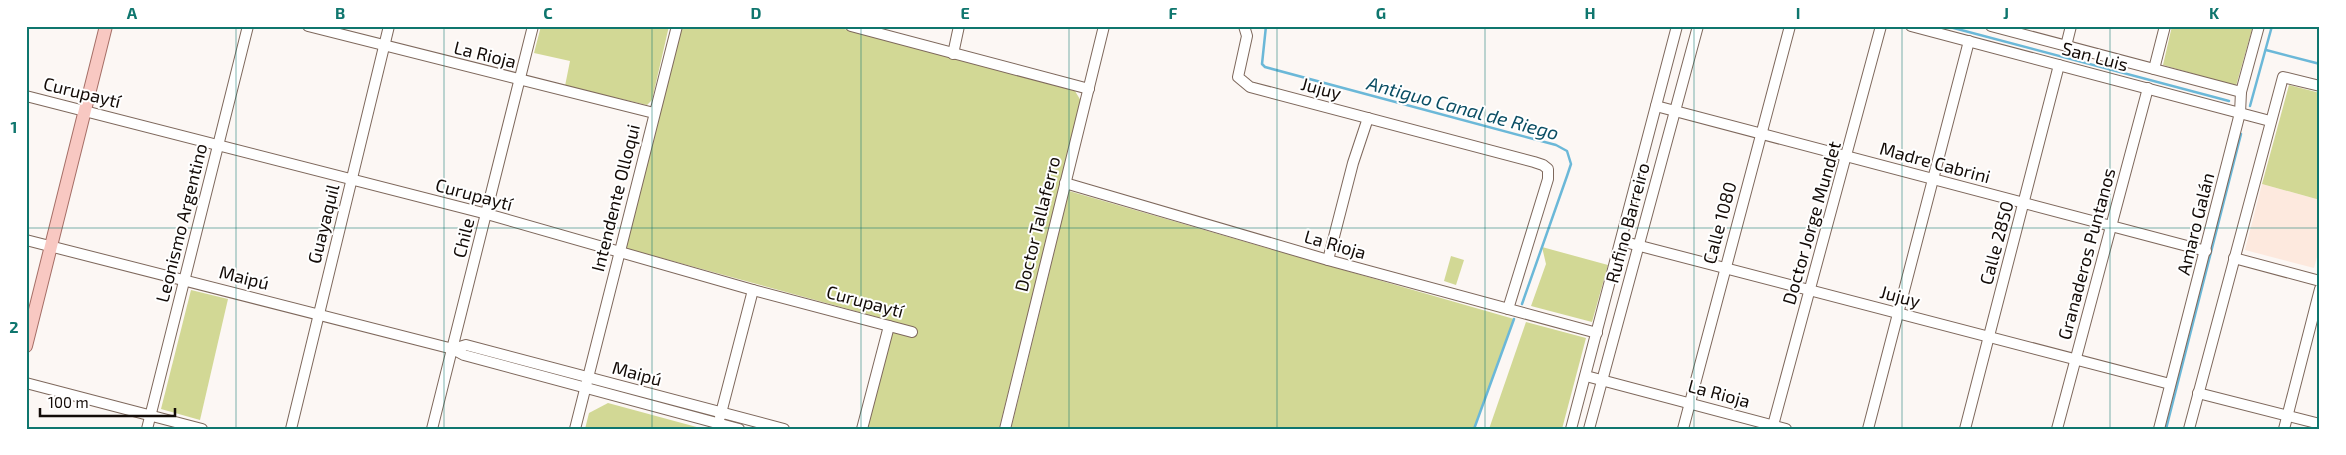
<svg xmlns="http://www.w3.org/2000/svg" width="2346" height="455" viewBox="0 0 2346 455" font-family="'Exo 2',sans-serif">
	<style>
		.built { fill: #fde9de }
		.green { fill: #d2d895 }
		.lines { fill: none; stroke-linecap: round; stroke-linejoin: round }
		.stream { stroke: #6bb8d8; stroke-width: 2.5 }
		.minor-casing { stroke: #7e685c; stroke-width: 12 }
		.major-casing { stroke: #a56e66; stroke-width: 14 }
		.minor { stroke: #fff; stroke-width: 10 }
		.major { stroke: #f8c8c2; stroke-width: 12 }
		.grid { fill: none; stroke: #0f766e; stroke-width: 1; stroke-opacity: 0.55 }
		.labels { text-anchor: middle; stroke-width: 4; stroke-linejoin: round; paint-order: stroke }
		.street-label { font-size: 18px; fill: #130b07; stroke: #fff }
		.water-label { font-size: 19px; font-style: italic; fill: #0a4d63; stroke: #fff }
		.neatline { fill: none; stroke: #0f766e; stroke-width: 2 }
		.grid-label { font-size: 16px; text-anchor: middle; font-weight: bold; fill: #0f766e }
	</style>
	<rect width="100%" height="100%" fill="#fcf7f4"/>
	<!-- built -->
	<path class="built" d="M2262 184 2320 200V246L2314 268 2245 250Z"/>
	<!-- green -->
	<g class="green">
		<path d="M541 26H669L652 100 647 105 565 86 570 61 534 53Z"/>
		<path d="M682 26H833L1075 91 1081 101 999 429H866L892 321 625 248Z"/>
		<path d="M2172 26H2253L2236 86 2163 65Z"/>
		<path d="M2289 85 2320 93V200L2262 184Z"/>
		<path d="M1069 191 1514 319 1474 429H1011Z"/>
		<path d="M1542 247 1608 265 1592 322 1531 306 1546 264Z"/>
		<path d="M1451 256 1464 260 1456 285 1444 281Z"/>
		<path d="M191 290 228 299 200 420 161 409Z"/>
		<path d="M1526 322 1586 338 1562 429H1489Z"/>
		<path d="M608 403 704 429H585L589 413Z"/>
	</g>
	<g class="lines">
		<!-- stream -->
		<g class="stream">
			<path d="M1266 26 1262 64 1265 67 1556 145 1567 151 1571 164 1567 176 1522 304"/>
			<path d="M1946 26 2229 101"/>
			<path d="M2266 50 2320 64"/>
			<path d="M2250 106 2272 26"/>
			<path d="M1474 429 1514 319"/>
			<path d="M2166 429 2241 134"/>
		</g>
		<defs>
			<g id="minor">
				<path d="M308 26 654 113"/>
				<path d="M851 26 1089 89"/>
				<path d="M1244 26 1247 36 1238 77 1250 87 1534 162 1543 165 1548 169V179L1508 309"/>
				<path d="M1911 26 2270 121"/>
				<path d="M1991 26 2241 92"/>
				<path d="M2066 46 2071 26"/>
				<path d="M953 54 959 26"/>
				<path d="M2154 69 2165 26"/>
				<path d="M26 96 487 214 753 290 912 332"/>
				<path d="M1656 106 2206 251"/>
				<path d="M1065 183 1328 260 1597 333"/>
				<path d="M26 240 453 349 464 355 739 429"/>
				<path d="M1621 241 2170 384"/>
				<path d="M2234 258 2320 281"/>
				<path d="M1328 260 1353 163 1368 118"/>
				<path d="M453 349 466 345 784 429"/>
				<path d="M1586 376 1786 429"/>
				<path d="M26 383 202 429"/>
				<path d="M2198 393 2320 424"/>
				<path d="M720 417 753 290"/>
				<path d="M147 429 248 26"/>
				<path d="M291 429 389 26"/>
				<path d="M432 429 533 26"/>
				<path d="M575 429 677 26"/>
				<path d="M862 429 889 326"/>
				<path d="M1005 429 1104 26"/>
				<path d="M1571 429 1677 26"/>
				<path d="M1589 429 1698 26"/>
				<path d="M1683 429 1790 26"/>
				<path d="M1772 429 1881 26"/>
				<path d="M1868 429 1969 41"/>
				<path d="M1965 429 2059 65"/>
				<path d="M2057 429 2148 88"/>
				<path d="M2159 429 2240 113 2241 92 2259 26"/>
				<path d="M2189 429 2283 77 2320 86"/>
				<path d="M2284 429 2320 289"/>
			</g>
			<path id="major" d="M26 346 106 26"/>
		</defs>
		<!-- minor casing -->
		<use href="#minor" class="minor-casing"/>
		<!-- major casing -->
		<use href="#major" class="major-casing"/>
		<!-- minor -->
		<use href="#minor" class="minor"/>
		<!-- major -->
		<use href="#major" class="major"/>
	</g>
	<!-- grid -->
	<path class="grid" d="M236 26V429M444 26V429M652 26V429M861 26V429M1069 26V429M1277 26V429M1485 26V429M1694 26V429M1902 26V429M2110 26V429M26 228H2320"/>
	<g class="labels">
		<!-- street labels -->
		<g class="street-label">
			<text transform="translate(485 55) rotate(14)" y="6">La Rioja</text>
			<text transform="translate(2095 57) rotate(15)" y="6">San Luis</text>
			<text transform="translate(1321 89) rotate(15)" y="6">Jujuy</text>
			<text transform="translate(82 93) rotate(14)" y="6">Curupaytí</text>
			<text transform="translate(1935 163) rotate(15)" y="6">Madre Cabrini</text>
			<text transform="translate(474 195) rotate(15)" y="6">Curupaytí</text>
			<text transform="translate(616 198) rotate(-76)" y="6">Intendente Olloqui</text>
			<text transform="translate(182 223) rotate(-76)" y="6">Leonismo Argentino</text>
			<text transform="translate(1628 223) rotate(-75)" y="6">Rufino Barreiro</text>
			<text transform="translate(1720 223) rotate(-75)" y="6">Calle 1080</text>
			<text transform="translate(1812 223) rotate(-74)" y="6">Doctor Jorge Mundet</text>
			<text transform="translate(324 224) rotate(-76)" y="6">Guayaquil</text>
			<text transform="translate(1038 224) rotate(-76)" y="6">Doctor Tallaferro</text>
			<text transform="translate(2196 224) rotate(-76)" y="6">Amaro Galán</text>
			<text transform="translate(464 238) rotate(-76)" y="6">Chile</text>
			<text transform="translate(1997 243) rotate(-75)" y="6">Calle 2850</text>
			<text transform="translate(1335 245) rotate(16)" y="6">La Rioja</text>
			<text transform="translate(2087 254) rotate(-75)" y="6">Granaderos Puntanos</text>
			<text transform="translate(244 278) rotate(14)" y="6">Maipú</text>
			<text transform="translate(1900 297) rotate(15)" y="6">Jujuy</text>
			<text transform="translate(865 302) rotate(15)" y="6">Curupaytí</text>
			<text transform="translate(637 374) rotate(15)" y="6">Maipú</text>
			<text transform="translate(1719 394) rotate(15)" y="6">La Rioja</text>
		</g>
		<!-- water labels -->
		<g class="water-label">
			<text transform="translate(1463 108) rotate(15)" y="7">Antiguo Canal de Riego</text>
		</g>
	</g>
	<!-- border -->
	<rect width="2346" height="455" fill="none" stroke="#ffffff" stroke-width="55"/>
	<!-- scale -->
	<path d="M40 408v8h135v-8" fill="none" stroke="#130b07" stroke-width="2.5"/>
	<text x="48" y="408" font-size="15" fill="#130b07" stroke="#ffffff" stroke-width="4" paint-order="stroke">100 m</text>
	<rect x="28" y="28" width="2290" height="400" class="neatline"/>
	<g class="grid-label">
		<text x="132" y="19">A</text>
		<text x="340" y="19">B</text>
		<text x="548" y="19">C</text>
		<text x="756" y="19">D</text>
		<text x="965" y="19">E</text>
		<text x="1173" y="19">F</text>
		<text x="1381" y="19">G</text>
		<text x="1590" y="19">H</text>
		<text x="1798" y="19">I</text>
		<text x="2006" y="19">J</text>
		<text x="2214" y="19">K</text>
		<text x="14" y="133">1</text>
		<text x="14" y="333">2</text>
	</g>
</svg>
